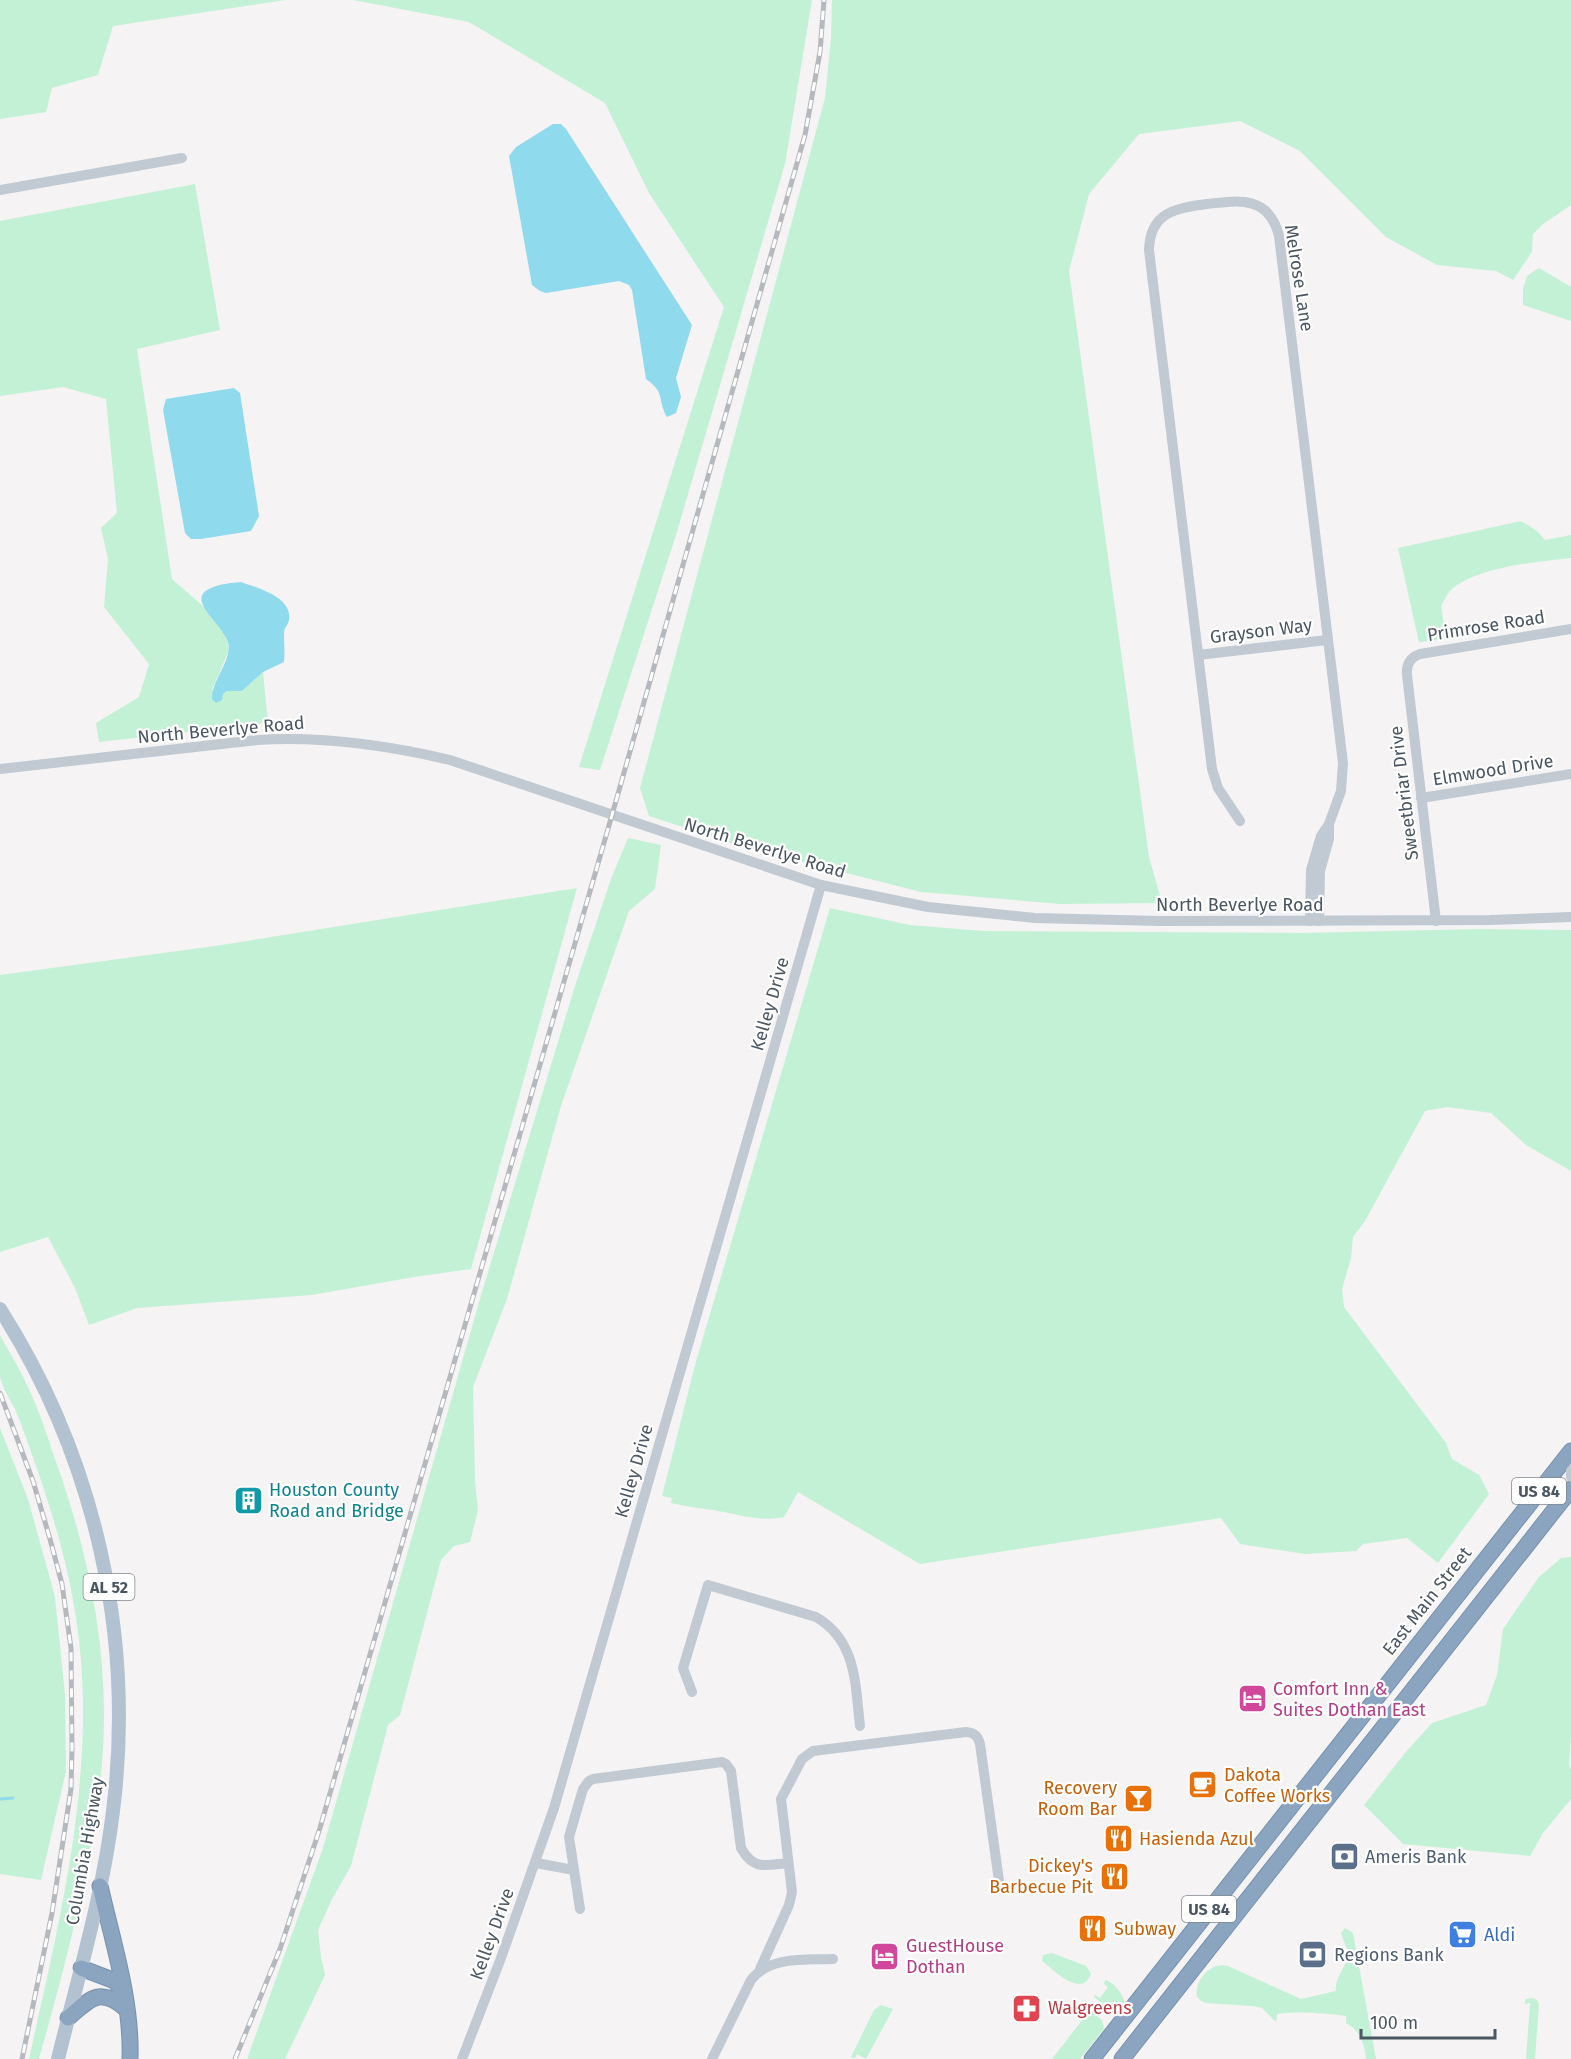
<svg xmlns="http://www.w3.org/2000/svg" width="1571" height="2059" viewBox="0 0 1571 2059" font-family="'Fira Sans',sans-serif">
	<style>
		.green { fill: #c3f1d5 }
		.water { fill: #90daee }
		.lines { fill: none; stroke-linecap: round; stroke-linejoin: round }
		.stream { stroke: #90daee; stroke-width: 3 }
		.highway-casing { stroke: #7690ad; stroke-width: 17 }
		.minor { stroke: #c1cad2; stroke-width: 10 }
		.major { stroke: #b3c2d1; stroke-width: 14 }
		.highway { stroke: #8ba5c1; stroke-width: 15 }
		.rail-casing { stroke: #b5b8bd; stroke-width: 5 }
		.rail { stroke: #fff; stroke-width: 3; stroke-dasharray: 9; stroke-linecap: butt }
		.labels { text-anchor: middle; stroke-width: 4.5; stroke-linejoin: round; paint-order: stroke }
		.shield { fill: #fff; stroke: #808990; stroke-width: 1.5 }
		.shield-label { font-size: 16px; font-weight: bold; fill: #4a5661 }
		.street-label { font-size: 18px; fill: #4a5661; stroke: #fff }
		.culture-label { font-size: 18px; fill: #0d838f; stroke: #fff; text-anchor: start }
		.hotel-label { font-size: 18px; fill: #b23c85; stroke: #fff; text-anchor: start }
		.food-label { font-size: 18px; fill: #c56008; stroke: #fff; text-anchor: start }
		.service-label { font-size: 18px; fill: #4e5e75; stroke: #fff; text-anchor: start }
		.shop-label { font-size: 18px; fill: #366cbe; stroke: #fff; text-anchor: start }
		.health-label { font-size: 18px; fill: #be3a42; stroke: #fff; text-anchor: start }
	</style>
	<rect width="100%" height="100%" fill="#f5f3f3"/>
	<!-- green -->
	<g class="green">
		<path d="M0 0H285L113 26 98 75 52 88 46 112 0 119Z"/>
		<path d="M353 0H812L785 164 676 535 600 770 579 767 724 307 649 193 605 103 469 22Z"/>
		<path d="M832 0H1571V205L1543 224 1533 234 1532 252 1513 280 1496 271 1437 265 1386 237 1300 151 1240 121 1139 134 1089 194 1069 271 1149 857 1162 903 1060 904 921 892 740 846 649 816 640 788 825 98 831 38Z"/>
		<path d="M195 184 220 330 137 349 172 579 204 607 223 630 228 642 229 650 212 690 223 694 227 691H242L263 672 268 723 99 742 96 723 139 697 149 664 104 607 108 559 101 528 117 513 106 399 63 387 0 396V221Z"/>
		<path d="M1539 268 1571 287V321L1523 305V289L1527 276Z"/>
		<path d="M1521 521 1536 530 1545 540 1571 535V558C1537 562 1476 567 1451 590 1447 594 1444 601 1441 606L1446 639 1419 642 1398 548Z"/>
		<path d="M628 838 661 845 655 889 629 911 561 1106 507 1299 473 1387 475 1480 478 1510 470 1542 454 1546 441 1560 400 1715 388 1725 351 1866 332 1899 318 1930 321 1957 325 1975 285 2059H247L323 1848 482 1292 575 986 611 879Z"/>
		<path d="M577 888 471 1269 414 1277 312 1295 137 1308 89 1325 75 1288 48 1237 0 1252V975L222 945Z"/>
		<path d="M830 908 910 925 983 931 1302 933 1478 929 1571 930V1171L1526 1145 1491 1113 1447 1107 1425 1111 1365 1221 1353 1237 1351 1258 1342 1289 1344 1307 1446 1443 1452 1459 1479 1475 1489 1494 1438 1563 1407 1538 1363 1544 1356 1551 1305 1554 1240 1544 1221 1518 920 1564 798 1492 784 1517C761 1522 741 1515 718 1511 702 1508 687 1507 671 1503L672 1498 662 1496 695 1365Z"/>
		<path d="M0 1335C9 1352 20 1369 28 1387 39 1410 47 1435 55 1459 93 1565 113 1672 100 1784 89 1878 64 1969 39 2059H29C62 1910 102 1754 73 1600 65 1555 52 1512 37 1469 30 1449 23 1428 15 1409 10 1399 2 1387 0 1376 0 1363 0 1348 0 1335Z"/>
		<path d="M0 1428 28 1499 55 1597 65 1695 66 1771 41 1880 0 1874Z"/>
		<path d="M1571 1557V1734L1569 1765 1571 1770V1799L1543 1833 1530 1856 1403 1844 1364 1805 1405 1753 1432 1723 1486 1705 1497 1675 1503 1629 1539 1577 1561 1558Z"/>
		<path d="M1345 1928 1353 1933 1376 2059H1366C1364 2043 1361 2031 1346 2023V2016C1323 2013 1301 2011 1277 2014L1276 2022 1262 2008 1252 2006 1206 2003 1201 2001 1197 1997C1194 1980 1211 1961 1228 1966L1301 1999 1336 1991C1334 1979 1345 1969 1347 1957 1349 1949 1343 1941 1341 1933Z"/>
		<path d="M1052 1953 1086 1966 1091 1974C1081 1999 1054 1970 1042 1961L1043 1955Z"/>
		<path d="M1105 1980C1114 1982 1123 1994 1125 2003L1120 2010 1112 2011 1094 1997 1095 1995 1100 1998 1108 1987 1104 1984Z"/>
		<path d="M1531 1998 1536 1999 1539 2004 1535 2059H1526L1530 2003 1524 2004 1526 1999Z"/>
		<path d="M881 2005 893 2009 866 2059 857 2054 855 2058 851 2057 874 2010Z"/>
		<path d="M1082 2007H1086L1102 2020 1104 2029 1080 2059H1052L1087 2014 1082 2010Z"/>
	</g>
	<!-- water -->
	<g class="water">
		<path d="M553 124H561L566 129 692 325 676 378 681 397 676 413 667 417C657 400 666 393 646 379L632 290 629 285 619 281 546 293 540 291 532 285 509 156 516 147Z"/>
		<path d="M234 388 240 393 259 516 251 531 201 539H191L185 533 163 410 166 399Z"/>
		<path d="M241 582C257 588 293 597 289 620 288 625 284 628 284 633 284 643 285 652 284 662L263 672 242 691H227L223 694 222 700 216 703 212 699C212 681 228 665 229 647 229 628 184 601 209 589 218 584 231 583 241 582Z"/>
	</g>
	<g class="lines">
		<!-- stream -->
		<path class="stream" d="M0 1799 13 1798"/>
		<defs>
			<g id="highway">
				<path d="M100 1886C113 1943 132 2001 130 2059"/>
				<path d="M81 1968 115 1981 123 1993"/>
				<path d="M68 2018C90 1999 100 1986 126 2009"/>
				<path d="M1092 2059 1571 1451"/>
				<path d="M1122 2059 1571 1489"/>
			</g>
		</defs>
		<!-- highway casing -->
		<use href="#highway" class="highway-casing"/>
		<!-- minor -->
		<g class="minor">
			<path d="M0 190 182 158"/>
			<path d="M1198 655 1327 640"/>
			<path d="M0 769 257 740C323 736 386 745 450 760L821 885 928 907 1035 918 1160 921 1490 920 1571 917"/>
			<path d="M1421 798 1571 774"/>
			<path d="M1240 821 1218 788 1212 769 1149 250C1150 212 1176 208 1207 204 1240 200 1269 196 1279 236L1343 763 1341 791 1329 824 1321 836 1311 870 1310 921"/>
			<path d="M1319 921 1320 871 1329 839V825"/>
			<path d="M1436 921 1407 675C1406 665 1410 657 1420 654L1571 629"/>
			<path d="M1571 1455V1477"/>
			<path d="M692 1692 683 1668 708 1585 816 1617C857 1641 855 1684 860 1726"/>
			<path d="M536 1863 574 1870"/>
			<path d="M580 1909 569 1837 583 1789 589 1781 593 1779 722 1762 726 1764 731 1771 741 1848C754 1871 766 1865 788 1863"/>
			<path d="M760 1969 789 1905 792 1892 781 1799 802 1759 813 1751 966 1732C975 1733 978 1736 980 1744L999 1881"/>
			<path d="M462 2059 501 1958 554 1808 821 885"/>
			<path d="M712 2059 751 1980C769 1956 805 1960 833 1959"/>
		</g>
		<!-- major -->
		<path class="major" d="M0 1309C95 1458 135 1636 113 1811 103 1895 78 1977 58 2059"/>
		<!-- highway -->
		<use href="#highway" class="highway"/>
		<defs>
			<g id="rail">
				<path d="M0 1393 33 1481 50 1539 62 1584 71 1648 72 1749 71 1789 52 1913 22 2059"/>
				<path d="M235 2059 280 1949 320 1828 612 815 805 135 820 52 824 0"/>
			</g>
		</defs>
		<!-- rail casing -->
		<use href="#rail" class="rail-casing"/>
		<!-- rail -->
		<use href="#rail" class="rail"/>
	</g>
	<!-- icons -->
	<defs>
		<symbol id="building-square" viewBox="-11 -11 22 22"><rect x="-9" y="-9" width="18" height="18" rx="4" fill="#0f9aa8" stroke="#fff"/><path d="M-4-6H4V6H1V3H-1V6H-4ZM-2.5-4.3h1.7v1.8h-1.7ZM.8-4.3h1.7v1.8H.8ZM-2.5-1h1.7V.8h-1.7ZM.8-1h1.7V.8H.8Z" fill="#fff"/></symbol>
		<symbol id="hotel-square" viewBox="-11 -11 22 22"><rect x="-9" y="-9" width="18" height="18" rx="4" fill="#d1479c" stroke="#fff"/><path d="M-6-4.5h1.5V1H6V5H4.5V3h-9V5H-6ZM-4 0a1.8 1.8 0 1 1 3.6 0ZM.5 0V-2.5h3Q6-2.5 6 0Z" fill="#fff"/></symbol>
		<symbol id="cafe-square" viewBox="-11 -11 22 22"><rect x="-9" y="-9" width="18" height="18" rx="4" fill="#e8710a" stroke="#fff"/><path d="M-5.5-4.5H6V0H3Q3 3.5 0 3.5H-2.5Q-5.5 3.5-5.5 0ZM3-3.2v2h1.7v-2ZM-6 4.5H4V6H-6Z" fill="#fff"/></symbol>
		<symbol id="bar-square" viewBox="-11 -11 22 22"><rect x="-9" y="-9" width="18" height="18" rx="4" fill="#e8710a" stroke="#fff"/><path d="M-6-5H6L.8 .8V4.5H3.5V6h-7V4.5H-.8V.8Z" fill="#fff"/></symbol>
		<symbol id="restaurant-square" viewBox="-11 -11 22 22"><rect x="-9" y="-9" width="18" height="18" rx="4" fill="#e8710a" stroke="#fff"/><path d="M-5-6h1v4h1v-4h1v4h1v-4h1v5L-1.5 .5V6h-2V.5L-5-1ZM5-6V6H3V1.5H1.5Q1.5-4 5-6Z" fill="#fff"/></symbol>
		<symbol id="bank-square" viewBox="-11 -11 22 22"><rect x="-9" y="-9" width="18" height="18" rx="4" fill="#5c6f8a" stroke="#fff"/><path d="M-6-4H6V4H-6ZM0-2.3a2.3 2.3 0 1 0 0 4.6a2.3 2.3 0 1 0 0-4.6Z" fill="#fff"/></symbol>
		<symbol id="supermarket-square" viewBox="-11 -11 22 22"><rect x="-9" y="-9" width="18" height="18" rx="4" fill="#3f7fe0" stroke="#fff"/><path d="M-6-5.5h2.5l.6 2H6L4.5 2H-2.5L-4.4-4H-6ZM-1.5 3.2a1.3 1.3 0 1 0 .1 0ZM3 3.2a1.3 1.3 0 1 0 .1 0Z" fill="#fff"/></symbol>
		<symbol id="pharmacy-square" viewBox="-11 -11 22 22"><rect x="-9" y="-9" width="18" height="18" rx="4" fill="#e0444e" stroke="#fff"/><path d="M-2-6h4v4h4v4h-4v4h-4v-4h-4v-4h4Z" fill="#fff"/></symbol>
	</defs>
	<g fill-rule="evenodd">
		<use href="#building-square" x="232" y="1484" width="33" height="33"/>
		<use href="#hotel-square" x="1236" y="1682" width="33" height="33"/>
		<use href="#cafe-square" x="1186" y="1768" width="33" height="33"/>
		<use href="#bar-square" x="1122" y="1782" width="33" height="33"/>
		<use href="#restaurant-square" x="1102" y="1822" width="33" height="33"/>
		<use href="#bank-square" x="1328" y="1840" width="33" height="33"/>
		<use href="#restaurant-square" x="1098" y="1860" width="33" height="33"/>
		<use href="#restaurant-square" x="1076" y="1912" width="33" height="33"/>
		<use href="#supermarket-square" x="1446" y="1918" width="33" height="33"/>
		<use href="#bank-square" x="1296" y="1938" width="33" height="33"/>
		<use href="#hotel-square" x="868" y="1940" width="33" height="33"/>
		<use href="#pharmacy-square" x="1010" y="1992" width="33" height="33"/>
	</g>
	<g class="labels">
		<!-- shield labels -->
		<g class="shield">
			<rect x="1512" y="1478" width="54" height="26" rx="4.5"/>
			<rect x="83.5" y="1574" width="51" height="26" rx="4.5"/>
			<rect x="1182" y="1896" width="54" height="26" rx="4.5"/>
		</g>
		<g class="shield-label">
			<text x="1539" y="1497">US 84</text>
			<text x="109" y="1593">AL 52</text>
			<text x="1209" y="1915">US 84</text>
		</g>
		<!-- street labels -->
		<g class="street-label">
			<text transform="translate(1299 278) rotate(81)" y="6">Melrose Lane</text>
			<text transform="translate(1486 626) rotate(-9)" y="6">Primrose Road</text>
			<text transform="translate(1261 631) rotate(-7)" y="6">Grayson Way</text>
			<text transform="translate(221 730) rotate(-5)" y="6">North Beverlye Road</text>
			<text transform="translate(1493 770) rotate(-9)" y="6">Elmwood Drive</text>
			<text transform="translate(1404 793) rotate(-97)" y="6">Sweetbriar Drive</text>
			<text transform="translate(765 848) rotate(17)" y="6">North Beverlye Road</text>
			<text x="1240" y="911">North Beverlye Road</text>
			<text transform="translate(770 1004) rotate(-74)" y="6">Kelley Drive</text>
			<text transform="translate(634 1471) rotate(-74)" y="6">Kelley Drive</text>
			<text transform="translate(1427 1601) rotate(-52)" y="6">East Main Street</text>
			<text transform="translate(85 1851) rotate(-80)" y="6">Columbia Highway</text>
			<text transform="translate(492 1934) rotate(-70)" y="6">Kelley Drive</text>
		</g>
		<!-- culture labels -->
		<g class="culture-label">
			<text x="269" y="1496">Houston County<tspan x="269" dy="21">Road and Bridge</tspan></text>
		</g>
		<!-- hotel labels -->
		<g class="hotel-label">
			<text x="1273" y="1695">Comfort Inn &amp;<tspan x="1273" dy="21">Suites Dothan East</tspan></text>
			<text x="906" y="1952">GuestHouse<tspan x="906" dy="21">Dothan</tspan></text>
		</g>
		<!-- food labels -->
		<g class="food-label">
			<text x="1224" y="1781">Dakota<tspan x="1224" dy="21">Coffee Works</tspan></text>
			<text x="1117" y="1794" text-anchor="end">Recovery<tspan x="1117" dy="21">Room Bar</tspan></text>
			<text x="1139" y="1845">Hasienda Azul</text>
			<text x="1093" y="1872" text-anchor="end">Dickey's<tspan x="1093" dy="21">Barbecue Pit</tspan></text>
			<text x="1114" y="1935">Subway</text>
		</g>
		<!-- service labels -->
		<g class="service-label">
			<text x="1365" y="1863">Ameris Bank</text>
			<text x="1334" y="1961">Regions Bank</text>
		</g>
		<!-- shop labels -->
		<g class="shop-label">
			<text x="1484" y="1941">Aldi</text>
		</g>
		<!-- health labels -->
		<g class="health-label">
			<text x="1048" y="2014">Walgreens</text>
		</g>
	</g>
	<!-- scale -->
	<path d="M1361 2029v9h134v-9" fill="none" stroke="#4a5661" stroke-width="3"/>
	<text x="1370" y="2029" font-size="18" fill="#4a5661" stroke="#ffffff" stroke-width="4.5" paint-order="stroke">100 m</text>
</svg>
